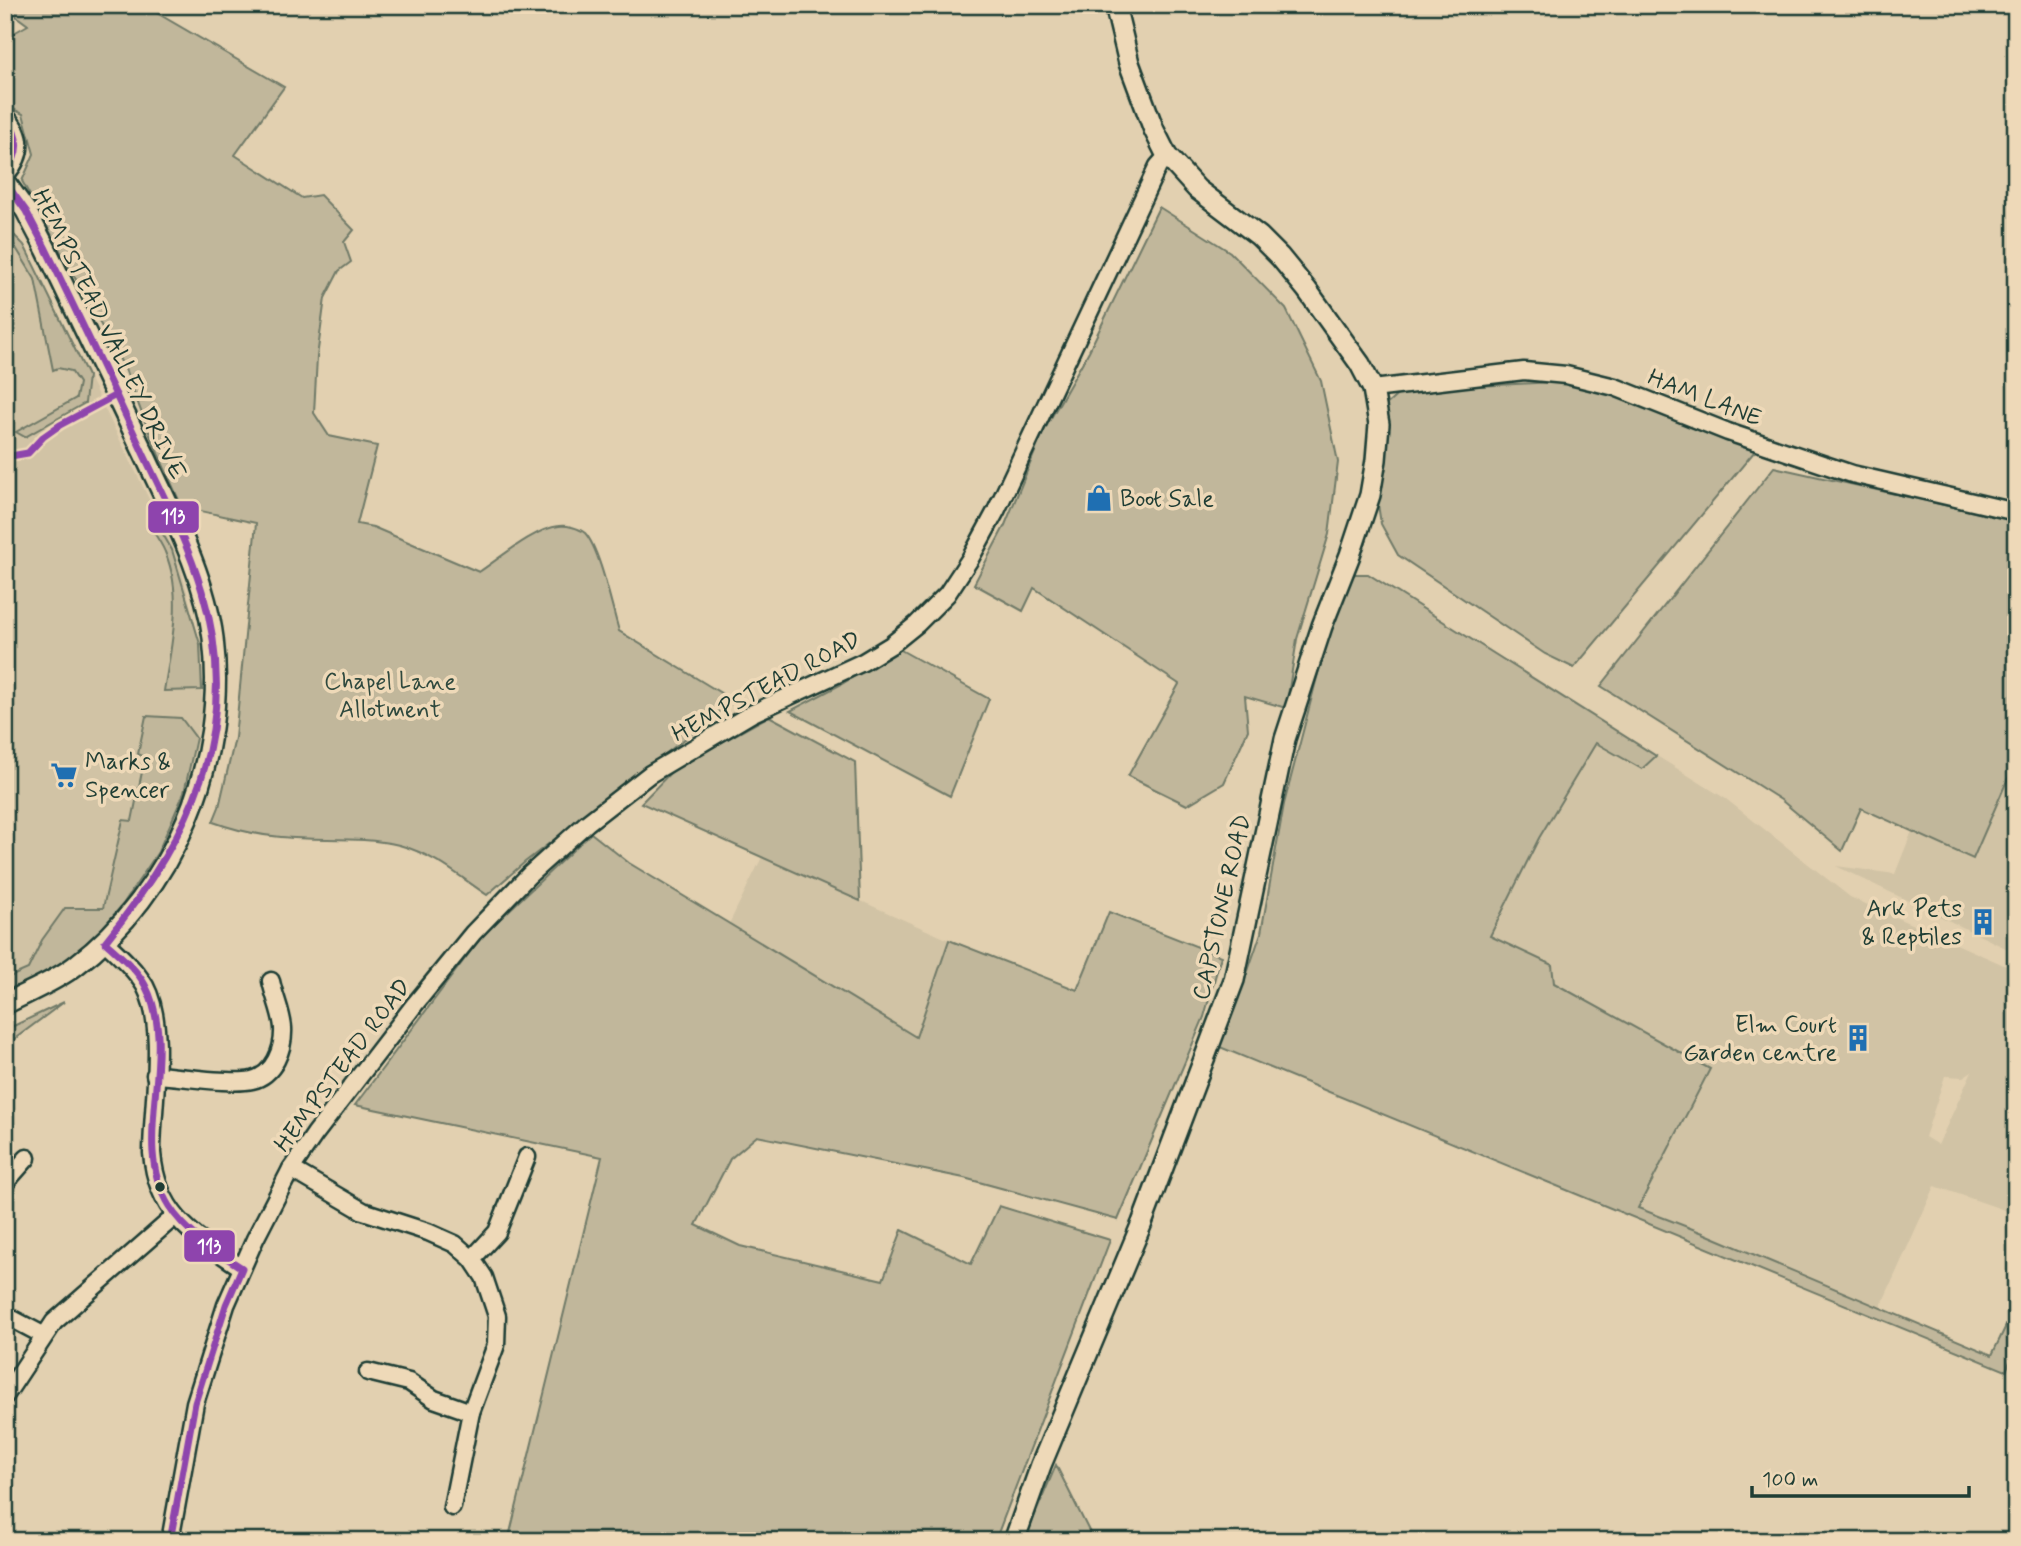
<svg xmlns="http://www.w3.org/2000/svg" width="2021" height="1546" viewBox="0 0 2021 1546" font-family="Mynerve,sans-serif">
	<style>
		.built { fill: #d1c3a5; fill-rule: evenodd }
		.green { fill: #c1b79b; stroke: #707a68; stroke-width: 2 }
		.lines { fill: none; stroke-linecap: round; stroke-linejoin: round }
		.minor-casing { stroke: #1f3d34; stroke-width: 21 }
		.tertiary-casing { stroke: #1f3d34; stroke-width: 24 }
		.minor { stroke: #eed9b8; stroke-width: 16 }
		.tertiary { stroke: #eed9b8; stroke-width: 19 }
		.bus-1-casing { stroke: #eed9b8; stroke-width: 12 }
		.bus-1 { stroke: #8e44ad; stroke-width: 7 }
		.bus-dot { fill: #1f3d34; stroke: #eed9b8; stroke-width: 2.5 }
		.labels { text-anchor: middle; stroke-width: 7; stroke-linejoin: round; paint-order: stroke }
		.street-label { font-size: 24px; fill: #1f3d34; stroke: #eed9b8 }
		.poi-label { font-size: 24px; fill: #1f3d34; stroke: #eed9b8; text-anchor: start }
		.park-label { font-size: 24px; fill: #2f493e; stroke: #eed9b8 }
		.line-badge { stroke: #eed9b8; stroke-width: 2.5 }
		.badge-label { font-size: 19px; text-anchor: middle; font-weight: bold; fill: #fff }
	</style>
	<rect width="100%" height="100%" fill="#e2d0b0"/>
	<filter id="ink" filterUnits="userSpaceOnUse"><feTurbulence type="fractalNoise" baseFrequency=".0143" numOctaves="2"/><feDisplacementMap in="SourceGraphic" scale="14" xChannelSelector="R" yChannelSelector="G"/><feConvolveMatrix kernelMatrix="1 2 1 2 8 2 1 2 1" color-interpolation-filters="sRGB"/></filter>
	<g filter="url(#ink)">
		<!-- built -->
		<g class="built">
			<path d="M5 223 24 245 179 560 200 644 203 706 184 793 121 891 76 939 28 969 5 979Z"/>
			<path d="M1607 725 1726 799 1850 897 2006 966 2012 980 2016 972V1214L1935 1186 1880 1308 1703 1233 1638 1208 1709 1069 1554 983 1490 936 1539 838ZM1972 1071 1938 1145 1925 1137 1945 1076 1963 1077Z"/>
			<path d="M2016 760V953L1836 866 1895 874 1912 831 1973 860Z"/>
			<path d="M762 857 949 940 916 1037 729 924Z"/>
		</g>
		<!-- green -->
		<g class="green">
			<path d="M5 5H143L284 87 235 155 302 198 320 195 354 230 344 242 351 262 339 271 325 298 317 357 314 413 329 436 377 446 357 524 373 527 479 572C500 558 535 528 559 526 567 525 579 528 585 533 600 549 612 608 619 631L734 701 525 862 487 895C459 876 433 854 399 845 361 836 320 841 281 837 258 835 235 830 213 822L219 807 235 738 256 523 182 507 152 440 125 369 22 181 34 154 23 114 5 105V38L28 25 5 8Z"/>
			<path d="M1159 207 1230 252 1286 309 1321 381 1338 462 1329 534 1297 639 1286 708 1245 696 1248 730 1224 783 1187 805 1128 776 1179 684 1034 588 1023 611 974 584 1005 525 1043 432 1089 351Z"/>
			<path d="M5 226 24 245 88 376 85 403 25 437 16 432 76 398 79 383 71 371 58 368 53 370 35 279 13 243 5 241Z"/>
			<path d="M1554 382 1593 387 1755 451 1574 668 1545 654 1398 555 1381 524 1375 485 1385 406 1403 390Z"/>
			<path d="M1774 467 2016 521V760L1973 859 1861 808 1842 851 1781 800 1601 686Z"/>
			<path d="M156 522 172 550 200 644 202 690 164 691C171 646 184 596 165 552 161 542 154 533 148 524Z"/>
			<path d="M1355 574H1368L1656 756 1642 769 1596 743 1539 838 1490 936 1552 965 1554 983 1710 1069 1638 1208 1703 1233 1992 1355 2016 1305V1347L2006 1371 1215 1045 1242 988 1261 933 1284 804 1321 662 1343 585Z"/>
			<path d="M899 649 989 699 950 796 790 711 842 684Z"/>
			<path d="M146 716 181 718 196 738 184 793 158 852 123 904 76 959 5 995V979L28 969 42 940 65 908H103L123 820 132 821 145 757 138 754Z"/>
			<path d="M769 716 855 762 860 901 641 803 675 768Z"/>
			<path d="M591 833 629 863 916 1037 949 940 1077 990 1109 912 1221 956 1204 1017 1118 1220 964 1178 757 1136 730 1159 696 1225 740 1246 883 1280 902 1230 971 1264 999 1206 1110 1240 995 1541H508L602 1157 355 1105 482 936Z"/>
			<path d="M64 1002 5 1046V1030Z"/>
			<path d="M1056 1465 1094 1541H1024Z"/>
		</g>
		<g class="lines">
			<defs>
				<g id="minor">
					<path d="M1373 389 1524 371 1566 375 1615 387 1728 432 1852 474 2016 512"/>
					<path d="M105 942C119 955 135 969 145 986 167 1027 152 1106 152 1153 157 1215 194 1236 242 1268"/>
					<path d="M155 1075C179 1076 232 1085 252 1080 274 1075 284 1049 283 1028 282 1013 274 996 271 981"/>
					<path d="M291 1169 363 1211 428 1232 455 1244 472 1259 484 1277 497 1316 496 1345 471 1412 452 1507"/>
					<path d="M5 1183 27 1158"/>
					<path d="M472 1259 497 1232 527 1157"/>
					<path d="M5 1315 43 1335"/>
					<path d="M368 1372 409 1382 434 1399 471 1412"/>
					<path d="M5 1396 54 1322 174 1217"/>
					<path d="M170 1541 195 1403 226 1305 255 1239 291 1169 315 1134 415 1004 473 933 529 875 587 823 650 774 751 714 863 662 891 645 917 624 947 594 970 559 996 511 1158 166 1167 156"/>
				</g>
				<g id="tertiary">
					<path d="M5 118C22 136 22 154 5 173"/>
					<path d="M5 182 26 211 46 249C79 319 113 389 147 460 173 516 205 576 213 638 228 761 174 891 75 966 54 982 28 992 5 1004"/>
					<path d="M1014 1541 1041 1465 1142 1223 1234 980 1285 739 1322 626 1350 555 1370 495 1376 460 1379 424 1373 389 1360 364 1307 290 1280 257 1259 236 1197 189 1167 156 1154 130 1129 63 1115 5"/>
				</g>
			</defs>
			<!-- minor casing -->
			<use href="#minor" class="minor-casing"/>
			<!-- tertiary casing -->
			<use href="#tertiary" class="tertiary-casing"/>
			<!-- minor -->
			<use href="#minor" class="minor"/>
			<!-- tertiary -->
			<use href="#tertiary" class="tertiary"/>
			<defs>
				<g id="bus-1">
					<path d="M5 118C21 137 20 154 5 173"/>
					<path d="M5 182 26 211 46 249C79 317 112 386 144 455 165 499 188 544 202 591 244 729 190 837 105 942 119 955 136 968 145 985 181 1054 128 1139 169 1206 186 1233 216 1251 242 1268L226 1305 195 1403 170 1541"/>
					<path d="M5 457 28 453 43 437 60 425 116 395"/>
				</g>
			</defs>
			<!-- bus-1 casing -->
			<use href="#bus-1" class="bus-1-casing"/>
			<!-- bus-1 -->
			<use href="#bus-1" class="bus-1"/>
		</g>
	</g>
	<!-- icons -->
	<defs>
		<symbol id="shop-bare" viewBox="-9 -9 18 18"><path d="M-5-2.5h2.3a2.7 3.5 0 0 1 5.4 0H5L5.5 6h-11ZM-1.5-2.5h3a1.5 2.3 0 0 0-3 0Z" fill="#1f6fb2" stroke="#eed9b8" stroke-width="2.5" paint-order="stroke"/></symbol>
		<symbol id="supermarket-bare" viewBox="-9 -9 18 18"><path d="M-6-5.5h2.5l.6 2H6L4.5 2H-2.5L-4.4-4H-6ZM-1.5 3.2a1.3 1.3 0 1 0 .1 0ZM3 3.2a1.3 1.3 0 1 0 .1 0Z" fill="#1f6fb2" stroke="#eed9b8" stroke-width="2.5" paint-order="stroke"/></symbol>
		<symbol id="building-bare" viewBox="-9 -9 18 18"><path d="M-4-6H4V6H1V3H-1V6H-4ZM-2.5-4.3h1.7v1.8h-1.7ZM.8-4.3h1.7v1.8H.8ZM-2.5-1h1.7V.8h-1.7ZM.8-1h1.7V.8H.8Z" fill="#1f6fb2" stroke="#eed9b8" stroke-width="2.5" paint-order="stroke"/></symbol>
	</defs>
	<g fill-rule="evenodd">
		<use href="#shop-bare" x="1080" y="479" width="38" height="38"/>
		<use href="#supermarket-bare" x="45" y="756" width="38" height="38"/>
		<use href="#building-bare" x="1964" y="903" width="38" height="38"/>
		<use href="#building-bare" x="1839" y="1019" width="38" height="38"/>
	</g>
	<!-- markers -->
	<circle class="bus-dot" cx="160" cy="1187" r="6"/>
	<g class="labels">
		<!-- street labels -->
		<g class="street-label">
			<text transform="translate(110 334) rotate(64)" y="8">HEMPSTEAD VALLEY DRIVE</text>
			<text transform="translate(1705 397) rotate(21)" y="8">HAM LANE</text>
			<text transform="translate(766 686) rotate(-28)" y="8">HEMPSTEAD ROAD</text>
			<text transform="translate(1221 907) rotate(-77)" y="8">CAPSTONE ROAD</text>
			<text transform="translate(342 1065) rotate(-53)" y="8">HEMPSTEAD ROAD</text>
		</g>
		<!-- poi labels -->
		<g class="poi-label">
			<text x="1120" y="506">Boot Sale</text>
			<text x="85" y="769">Marks &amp;<tspan x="85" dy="28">Spencer</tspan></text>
			<text x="1962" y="916" text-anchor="end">Ark Pets<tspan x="1962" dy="28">&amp; Reptiles</tspan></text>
			<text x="1837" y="1032" text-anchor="end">Elm Court<tspan x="1837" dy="28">Garden centre</tspan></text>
		</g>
		<!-- park labels -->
		<g class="park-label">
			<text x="390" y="689">Chapel Lane<tspan x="390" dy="28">Allotment</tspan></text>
		</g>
	</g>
	<g class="line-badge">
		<rect x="147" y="500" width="53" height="34" rx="7" fill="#8e44ad"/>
		<rect x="183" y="1229" width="53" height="34" rx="7" fill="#8e44ad"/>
	</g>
	<g class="badge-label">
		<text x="173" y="523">113</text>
		<text x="209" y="1253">113</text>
	</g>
	<!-- margin -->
	<rect width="2021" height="1546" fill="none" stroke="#eed9b8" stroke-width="28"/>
	<rect x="14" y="14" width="1993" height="1518" fill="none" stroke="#1f3d34" stroke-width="2.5" filter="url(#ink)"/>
	<!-- scale -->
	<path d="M1752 1486v10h217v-10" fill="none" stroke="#1f3d34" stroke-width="3.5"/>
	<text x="1762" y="1486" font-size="21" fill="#1f3d34" stroke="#eed9b8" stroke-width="5" paint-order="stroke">100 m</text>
</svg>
